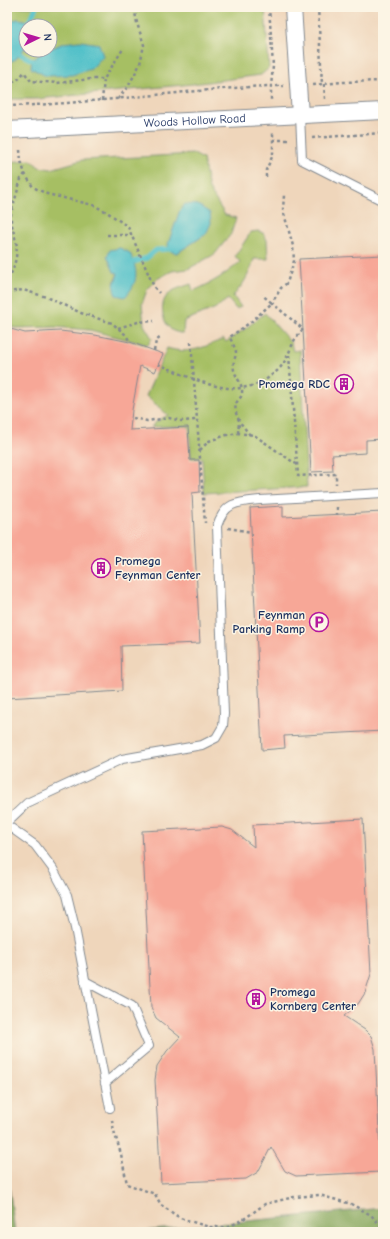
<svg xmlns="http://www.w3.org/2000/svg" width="390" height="1239" viewBox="0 0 390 1239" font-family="'Comic Neue',sans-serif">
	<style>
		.built { fill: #efd6bb; fill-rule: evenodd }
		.green { fill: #a6bf64; stroke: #607761; fill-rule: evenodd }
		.forest { fill: #84a65a; stroke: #506a5c }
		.water { fill: #53c1c9; stroke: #377894 }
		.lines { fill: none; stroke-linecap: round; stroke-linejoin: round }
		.stream { stroke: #53c1c9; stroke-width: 5 }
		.building { fill: #f7a797 }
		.lane-casing { stroke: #83898f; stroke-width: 10 }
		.street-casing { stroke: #83898f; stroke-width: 18 }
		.path { stroke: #83898f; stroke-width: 2.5; stroke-dasharray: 3 3; stroke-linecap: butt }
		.lane { stroke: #fff; stroke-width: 8 }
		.street { stroke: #fff; stroke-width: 16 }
		.labels { text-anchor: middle; stroke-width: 3; stroke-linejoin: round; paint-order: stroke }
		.street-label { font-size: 12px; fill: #1b2f5e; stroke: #fcf5e5 }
		.poi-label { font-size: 12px; font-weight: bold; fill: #1b2f5e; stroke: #fcf5e5; text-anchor: end }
	</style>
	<rect width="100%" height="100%" fill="#fcf5e5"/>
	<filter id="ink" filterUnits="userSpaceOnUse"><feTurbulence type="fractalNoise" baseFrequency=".025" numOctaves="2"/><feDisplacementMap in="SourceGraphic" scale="8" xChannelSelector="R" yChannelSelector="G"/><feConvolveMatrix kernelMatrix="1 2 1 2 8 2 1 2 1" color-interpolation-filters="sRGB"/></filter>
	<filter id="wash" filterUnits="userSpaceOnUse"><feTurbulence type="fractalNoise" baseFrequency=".012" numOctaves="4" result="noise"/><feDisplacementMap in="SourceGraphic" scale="16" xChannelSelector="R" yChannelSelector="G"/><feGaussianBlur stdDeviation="0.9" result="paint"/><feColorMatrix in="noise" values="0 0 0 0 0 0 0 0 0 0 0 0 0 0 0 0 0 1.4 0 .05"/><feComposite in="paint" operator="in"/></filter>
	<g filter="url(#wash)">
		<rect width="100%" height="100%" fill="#ebe3c0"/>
		<!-- built -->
		<path class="built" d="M7 7H383V1208L132 1232H7ZM26 26H50V50H26Z"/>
		<!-- green -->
		<g class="green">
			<path d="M7 7H265L269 68 261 75 193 84 37 99H7V63L16 59 26 46V50H48L32 60 64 43 50 49V26H33C25 17 18 19 7 22Z"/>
			<path d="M194 154 203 159 209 189 225 215 236 218 231 234 215 254 188 269 172 271 157 279 147 290 142 304 144 325 152 338 148 345 90 330 55 327 15 328 7 325V162L31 160 39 167 51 169 82 160ZM180 210 206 234 177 253V221ZM130 253 135 265 114 283 118 273 114 272 109 260Z"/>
			<path d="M258 231 263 233 267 240 268 259H254C249 275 244 284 233 296L241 307 236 309 228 299 216 308 184 321 183 334C180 333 176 332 173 331 163 324 159 307 166 297 171 289 183 287 191 284L193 291C212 283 225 275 240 262L235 256 251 232Z"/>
			<path d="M265 313 291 343 293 351 300 350 307 487 204 493 202 458H191L189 426 151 427 156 422 168 415 146 396 167 348C190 355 203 347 224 339L226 342 246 328Z"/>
		</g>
		<!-- forest -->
		<g class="forest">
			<path d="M7 1170 15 1232H7Z"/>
			<path d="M383 1208V1232H132Z"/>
		</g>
		<!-- water -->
		<g class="water">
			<path d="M18 19 29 21 33 26H26V46L16 59 7 63V22Z"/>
			<path d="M80 41 99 44 103 56 91 69 72 75 46 76 31 68 32 60 44 52 50 50V49L64 43Z"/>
			<path d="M185 204 198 205 210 213 211 223 206 234 177 253 172 252 169 249 168 244 180 210Z"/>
			<path d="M120 248 130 253C138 271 139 282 125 297L116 295C111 285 116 283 118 273L114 272 109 260 107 257 110 250Z"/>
		</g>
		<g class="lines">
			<!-- stream -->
			<g class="stream">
				<path d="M29 21 33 14 36 7"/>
				<path d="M20 54 32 60"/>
				<path d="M134 262 147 258 156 250 169 249"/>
			</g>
		</g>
		<g id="blocks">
			<!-- building -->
			<g class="building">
				<path d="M383 255V439L366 440V453L332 455 333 471 311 472 299 259Z"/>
				<path d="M7 328 25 333 60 331 95 335 130 342 163 354 155 372 140 366 132 410 130 430 188 427 190 460H199L200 492 192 493 200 643 121 646 122 691 7 698Z"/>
				<path d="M283 506V517L383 512V731L284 736 285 748 262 750 250 508Z"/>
				<path d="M363 819 371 974 365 993 358 1004 344 1016 365 1030 371 1036 375 1049 381 1172 296 1176 285 1171 271 1147 258 1172 246 1179 161 1183 155 1080 157 1066 167 1051 180 1037 156 1018 151 1007 142 831 222 827 232 830 254 847 253 825Z"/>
			</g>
		</g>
	</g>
	<g filter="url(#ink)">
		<use href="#blocks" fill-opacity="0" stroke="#83898f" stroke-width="1"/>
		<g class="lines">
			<defs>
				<g id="lane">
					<path d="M300 115 302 160 383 201"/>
					<path d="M7 822 27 803 122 759 202 745 216 738 223 726 224 714 217 526C225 502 237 502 260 500L383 493"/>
					<path d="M7 825 35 845 53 869 67 895 75 928 110 1108"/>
					<path d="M85 981 132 1006 149 1046 105 1083"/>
				</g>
				<g id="street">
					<path d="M293 7 300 115"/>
					<path id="s1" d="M7 130 383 111"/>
				</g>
			</defs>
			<!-- lane casing -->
			<use href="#lane" class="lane-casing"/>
			<!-- street casing -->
			<use href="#street" class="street-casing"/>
			<!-- path -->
			<g class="path">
				<path d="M269 7 273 66 271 86V100"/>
				<path d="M318 7 322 84"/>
				<path d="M324 84 325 99"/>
				<path d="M7 85 20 78 24 72 31 81 57 83 91 79H104L123 49"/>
				<path d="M313 85 343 82 383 81"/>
				<path d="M118 99 129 85 140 64 144 45 137 23 134 7"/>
				<path d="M102 101 104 79"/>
				<path d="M7 106C88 104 169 92 250 87 261 86 272 86 284 86"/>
				<path d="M312 138 383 133"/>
				<path d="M273 140H289"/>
				<path d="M20 150 21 161 25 174 33 187 47 194 93 205 107 212 128 227 154 287 159 293"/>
				<path d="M266 177V170L273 155V131"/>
				<path d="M107 235H132"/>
				<path d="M7 285 9 282V277L13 270 16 258 17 246 11 221V213L21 179 25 174"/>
				<path d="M7 292 23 290 46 297 81 313 112 323 126 335 130 342"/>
				<path d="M118 328 138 322 154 321"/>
				<path d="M191 342 205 523"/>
				<path d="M154 351 156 341 162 336"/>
				<path d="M289 355 298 476 336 474V484"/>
				<path d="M158 364C193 378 233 402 268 378 271 375 275 373 278 370 286 362 289 352 294 341 296 337 300 333 303 329L272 303 281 288 287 283 294 261 293 246 283 210 284 195"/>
				<path d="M133 418 147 421 169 418 181 421 197 420"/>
				<path d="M238 433 239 422"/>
				<path d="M250 435C243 426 233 416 236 404 237 400 242 398 242 393 243 384 236 378 234 370 232 362 236 358 236 352 235 347 231 341 230 337L252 321 272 303 262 295"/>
				<path d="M200 450 209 441 227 435 238 433 254 435 296 464"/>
				<path d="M337 507V515"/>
				<path d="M228 528 251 532"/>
				<path d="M112 1120 114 1131 121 1154 127 1184 155 1194 161 1205 180 1218 209 1227H229L247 1217 265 1204 294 1197 319 1195 351 1204 371 1215 383 1228"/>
			</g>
			<!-- lane -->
			<use href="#lane" class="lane"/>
			<!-- street -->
			<use href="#street" class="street"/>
		</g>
	</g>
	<!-- icons -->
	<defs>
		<symbol id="building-ring" viewBox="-11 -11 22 22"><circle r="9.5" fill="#fcf5e5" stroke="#b5179e" stroke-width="1.5"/><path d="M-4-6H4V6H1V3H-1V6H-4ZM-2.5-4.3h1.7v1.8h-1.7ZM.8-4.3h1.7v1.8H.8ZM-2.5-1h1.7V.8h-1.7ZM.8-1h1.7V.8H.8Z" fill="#b5179e"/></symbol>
		<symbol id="parking-ring" viewBox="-11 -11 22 22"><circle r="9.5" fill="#fcf5e5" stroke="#b5179e" stroke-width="1.5"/><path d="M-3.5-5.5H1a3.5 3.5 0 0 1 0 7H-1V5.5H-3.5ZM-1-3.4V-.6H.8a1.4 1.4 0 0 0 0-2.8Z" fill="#b5179e"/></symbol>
	</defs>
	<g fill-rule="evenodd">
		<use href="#building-ring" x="333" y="373" width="22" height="22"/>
		<use href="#building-ring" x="90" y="557" width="22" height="22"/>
		<use href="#parking-ring" x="308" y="611" width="22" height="22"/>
		<use href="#building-ring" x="245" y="988" width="22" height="22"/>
	</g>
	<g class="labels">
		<!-- street labels -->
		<g class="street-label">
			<text dy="4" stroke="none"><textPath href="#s1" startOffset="188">Woods Hollow Road</textPath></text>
		</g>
		<!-- poi labels -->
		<g class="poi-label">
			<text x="330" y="388">Promega RDC</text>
			<text x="115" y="565" text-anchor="start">Promega<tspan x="115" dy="14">Feynman Center</tspan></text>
			<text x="305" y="619">Feynman<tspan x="305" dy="14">Parking Ramp</tspan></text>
			<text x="270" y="996" text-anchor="start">Promega<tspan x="270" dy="14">Kornberg Center</tspan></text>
		</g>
	</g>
	<!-- margin -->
	<rect width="390" height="1239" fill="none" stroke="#fcf5e5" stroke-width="24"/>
	<!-- north arrow -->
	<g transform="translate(38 38) rotate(85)"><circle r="19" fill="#fcf5e5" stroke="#a2a6af"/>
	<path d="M0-3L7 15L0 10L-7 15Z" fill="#b5179e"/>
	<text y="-6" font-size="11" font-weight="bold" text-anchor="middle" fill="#1b2f5e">N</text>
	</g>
</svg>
